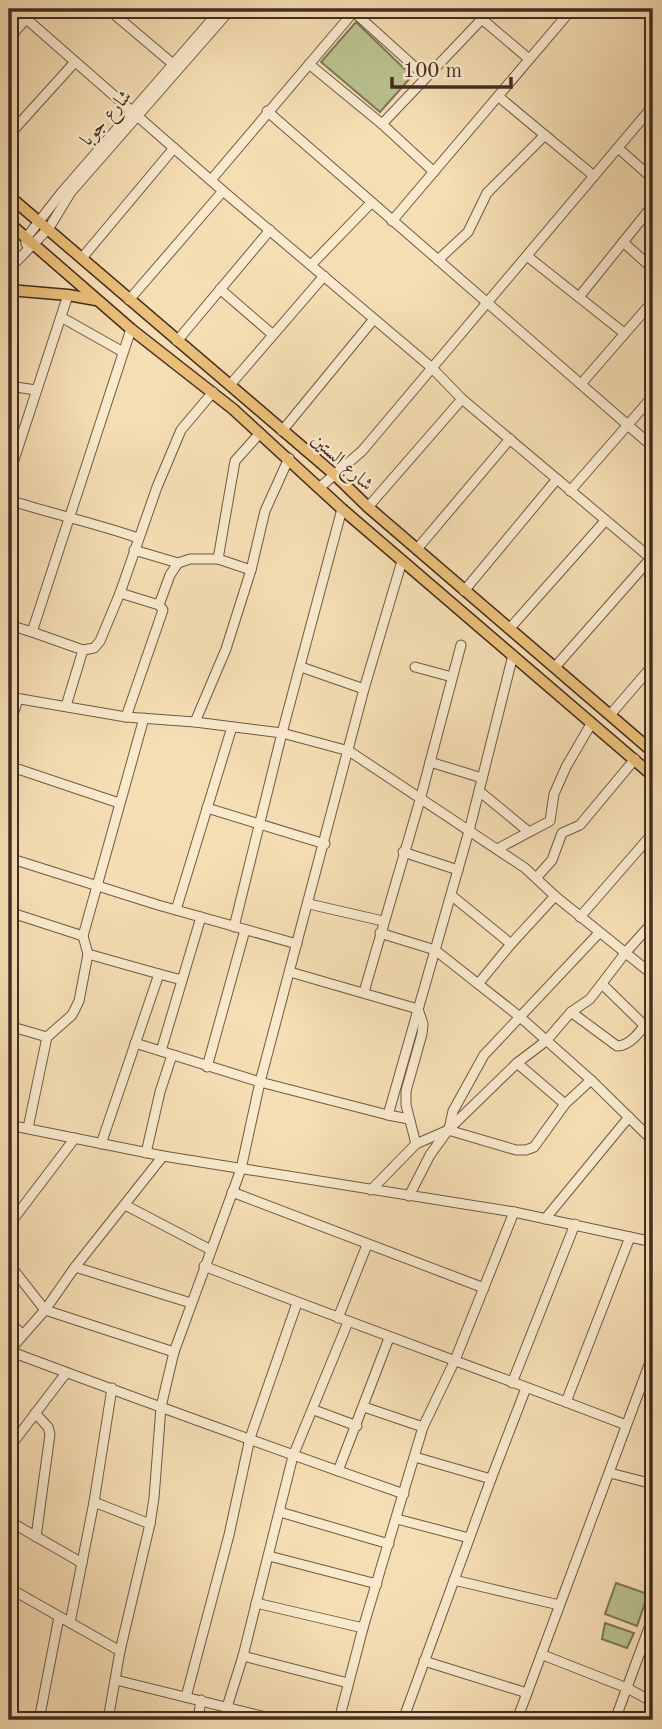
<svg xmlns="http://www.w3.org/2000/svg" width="662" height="1729" viewBox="0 0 662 1729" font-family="'Old Standard TT',Amiri,serif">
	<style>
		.green { fill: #bac28f; stroke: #7e7758; stroke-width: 2 }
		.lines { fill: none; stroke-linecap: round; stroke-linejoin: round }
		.minor-casing { stroke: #705845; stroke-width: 11 }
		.major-casing { stroke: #432c20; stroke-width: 13 }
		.minor { stroke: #f9eace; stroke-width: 9 }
		.major { stroke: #ebbf7a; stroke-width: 10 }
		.labels { text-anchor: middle; stroke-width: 5; stroke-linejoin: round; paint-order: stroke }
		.street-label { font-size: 19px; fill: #432c20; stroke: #f9eace }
	</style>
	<rect width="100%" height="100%" fill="#f6deb4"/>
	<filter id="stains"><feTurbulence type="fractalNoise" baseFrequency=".00286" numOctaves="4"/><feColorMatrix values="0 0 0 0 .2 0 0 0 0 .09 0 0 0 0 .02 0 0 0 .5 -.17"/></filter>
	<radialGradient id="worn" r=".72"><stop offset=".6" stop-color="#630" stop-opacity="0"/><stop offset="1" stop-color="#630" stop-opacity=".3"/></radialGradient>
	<!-- green -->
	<g class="green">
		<path d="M356 22 412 76 380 112 321 62Z"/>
		<path d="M616 1583 648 1594 637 1626 605 1614Z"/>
		<path d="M605 1623 634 1633 627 1648 602 1639Z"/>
	</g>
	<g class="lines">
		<defs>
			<g id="minor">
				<path d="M15 9 223 191 431 367 462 399 653 560"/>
				<path d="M108 9 173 64"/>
				<path d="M470 9 529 59"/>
				<path d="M354 12 426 77"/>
				<path d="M118 17 125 9"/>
				<path d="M9 38 35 9"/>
				<path d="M309 64 382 124 434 172"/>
				<path d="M499 97 594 176"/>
				<path d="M267 111 653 447"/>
				<path d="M382 124 482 19"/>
				<path d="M9 135 75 62"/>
				<path d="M618 148 653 179"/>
				<path d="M211 180 356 9"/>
				<path d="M392 221 572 9"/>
				<path d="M623 242 653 269"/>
				<path d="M26 244V238L62 192 221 9"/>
				<path d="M527 256 624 333"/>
				<path d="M82 258 174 148"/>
				<path d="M438 260 468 232 487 193 545 135"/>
				<path d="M311 265 371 203"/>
				<path d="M9 269 49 228 71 192 231 9"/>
				<path d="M220 289 272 334"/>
				<path d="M579 297 653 205"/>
				<path d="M129 300 223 191"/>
				<path d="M61 317 123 352"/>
				<path d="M177 341 270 230"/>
				<path d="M581 384 653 301"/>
				<path d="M230 385 324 276"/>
				<path d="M9 386 36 390"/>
				<path d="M282 431 374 319"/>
				<path d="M9 475 68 295"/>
				<path d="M319 488 362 451 653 106"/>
				<path d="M570 491 653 396"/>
				<path d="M9 500C52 514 95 523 138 538"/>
				<path d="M368 507 462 399"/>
				<path d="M417 549 510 439"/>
				<path d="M134 550 178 563 190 559H218L251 570 226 649 195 722"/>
				<path d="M218 559 235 461 260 433"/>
				<path d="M251 570 265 511 289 458"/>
				<path d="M464 591 557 479"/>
				<path d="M120 593 159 605"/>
				<path d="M9 625 32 632 131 329"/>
				<path d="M510 628 605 521"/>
				<path d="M32 632 83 650 66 706"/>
				<path d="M83 650 94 648 100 641 120 593 157 487 181 430 213 392"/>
				<path d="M301 667 364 689"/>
				<path d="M415 667 452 677"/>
				<path d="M555 667 651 558"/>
				<path d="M9 697 126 717 195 722 282 733 349 751 525 868 555 896 653 975"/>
				<path d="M610 715 653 665"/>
				<path d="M126 717 163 610 159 605 170 575 178 563"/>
				<path d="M9 727 18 699"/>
				<path d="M430 762 482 778"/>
				<path d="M9 766 119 803"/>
				<path d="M479 791 529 832"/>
				<path d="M207 808 325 844"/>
				<path d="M497 849 550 821 554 794 566 767 591 724"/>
				<path d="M403 852 458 870"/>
				<path d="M9 858 158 905 297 944"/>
				<path d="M537 877 552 860 562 833 580 825 635 759"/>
				<path d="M451 895 511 944"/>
				<path d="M309 904 383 921"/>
				<path d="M176 910 232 727"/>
				<path d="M9 912 83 936"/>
				<path d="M580 917 653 833"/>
				<path d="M234 927 282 733 342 509"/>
				<path d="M380 933 435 950 520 1017 591 1080 653 1141"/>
				<path d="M88 954 159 974"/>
				<path d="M290 972 418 1009 423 1024 422 1034 406 1091V1105L416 1144"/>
				<path d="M478 984 511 944 555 896"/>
				<path d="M603 985 644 1025"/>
				<path d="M364 992 420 800 461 645"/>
				<path d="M571 1012 617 1046C633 1046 644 1025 653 1014"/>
				<path d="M9 1026 47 1037"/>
				<path d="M135 1043 260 1082 388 1115 469 831 513 655"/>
				<path d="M161 1051 201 917"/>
				<path d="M517 1063 565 1104"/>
				<path d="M207 1067 245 930"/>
				<path d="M388 1115 409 1119"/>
				<path d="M9 1125 163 1156 514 1212 653 1242"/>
				<path d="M28 1128 47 1037 72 1015 79 1001 88 954 83 936 144 718"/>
				<path d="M449 1129 453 1111 484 1055 599 933"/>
				<path d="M101 1144 159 974 182 980"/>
				<path d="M146 1153 160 1092 172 1055"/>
				<path d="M163 1156 75 1267 45 1310 9 1351C140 1400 272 1448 404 1494"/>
				<path d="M371 1190 416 1144 448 1130 516 1150H526L534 1147 565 1104 591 1080"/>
				<path d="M232 1192 484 1288"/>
				<path d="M409 1196 430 1155 448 1130 517 1063 546 1041 571 1012 590 999 626 952 653 922"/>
				<path d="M125 1205 211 1250"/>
				<path d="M545 1219 629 1117"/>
				<path d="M9 1225 75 1138"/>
				<path d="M9 1264 45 1310 174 1352"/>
				<path d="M204 1266C344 1321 486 1371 626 1425"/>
				<path d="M75 1267 191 1303"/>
				<path d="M338 1318 367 1245"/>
				<path d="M9 1322 22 1334"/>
				<path d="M512 1383 575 1224"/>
				<path d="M566 1402 630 1237"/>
				<path d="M364 1407 423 1427"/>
				<path d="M314 1410 357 1426"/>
				<path d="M35 1413 48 1427 50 1434 36 1537"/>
				<path d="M9 1448 66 1373"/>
				<path d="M415 1457 491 1479"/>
				<path d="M338 1471 389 1338"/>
				<path d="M610 1473 653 1484"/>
				<path d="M94 1502 150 1524"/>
				<path d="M280 1512 389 1544"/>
				<path d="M397 1519 469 1538"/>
				<path d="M9 1521 82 1563"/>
				<path d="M269 1556 377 1584"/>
				<path d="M454 1580 559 1605"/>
				<path d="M9 1588 120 1651"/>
				<path d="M256 1603 363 1628"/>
				<path d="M70 1623 94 1502 112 1388"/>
				<path d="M543 1655 627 1688 653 1702"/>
				<path d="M243 1656 348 1683"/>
				<path d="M424 1661 527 1693"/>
				<path d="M116 1680 278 1720"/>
				<path d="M186 1697 229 1535 250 1438 297 1303"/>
				<path d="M227 1707 243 1656 293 1456 348 1322"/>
				<path d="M39 1720 59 1617"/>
				<path d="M108 1720 120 1651 150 1524 154 1498 161 1407 174 1352 241 1169 260 1082 364 689 402 561"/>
				<path d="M198 1720 201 1700"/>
				<path d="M339 1720 363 1628 423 1427 455 1360 514 1212"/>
				<path d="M403 1720 491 1479 526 1388"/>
				<path d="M517 1720 653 1354"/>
				<path d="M615 1720 653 1617"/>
			</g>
			<g id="major">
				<path d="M9 196 335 475 368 507 653 752"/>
				<path d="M9 223 131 329 233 409 342 509 653 776"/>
				<path d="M9 290 68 295 96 300"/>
			</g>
		</defs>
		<!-- minor casing -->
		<use href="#minor" class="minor-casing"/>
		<!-- major casing -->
		<use href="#major" class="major-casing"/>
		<!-- minor -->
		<use href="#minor" class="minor"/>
		<!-- major -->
		<use href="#major" class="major"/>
	</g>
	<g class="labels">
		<!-- street labels -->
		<g class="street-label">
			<text transform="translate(105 117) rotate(-49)" y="7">شارع جوبا</text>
			<text transform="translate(343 461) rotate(42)" y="7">شارع الستين</text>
		</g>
	</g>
	<!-- margin -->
	<rect width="662" height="1729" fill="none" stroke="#f6deb4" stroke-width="35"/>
	<rect x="10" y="10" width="641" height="1708" fill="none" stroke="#432c20" stroke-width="3.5"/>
	<rect x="18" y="18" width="627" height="1694" fill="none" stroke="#432c20" stroke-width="2"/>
	<!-- scale -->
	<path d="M392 77v10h119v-10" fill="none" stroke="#432c20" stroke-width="3.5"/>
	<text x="403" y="77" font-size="21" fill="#432c20" stroke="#f9eace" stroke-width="5" paint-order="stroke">100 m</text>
	<rect width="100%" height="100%" filter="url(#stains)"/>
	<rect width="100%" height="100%" fill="url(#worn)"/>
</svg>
